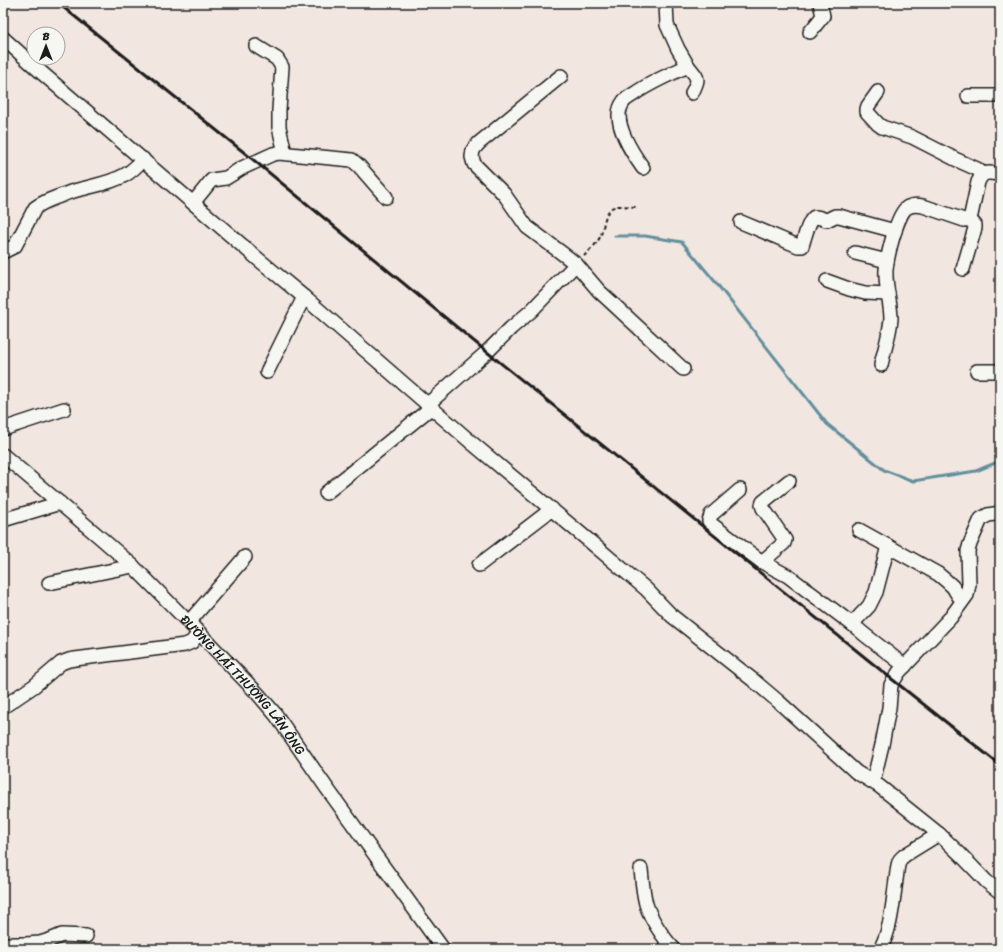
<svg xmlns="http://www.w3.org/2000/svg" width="1003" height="952" viewBox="0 0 1003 952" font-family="Sriracha,sans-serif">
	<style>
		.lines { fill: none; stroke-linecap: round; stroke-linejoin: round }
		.stream { stroke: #638f9d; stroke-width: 3 }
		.minor-casing { stroke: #1c1c1c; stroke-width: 16 }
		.path { stroke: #1c1c1c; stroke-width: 2; stroke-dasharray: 4 3; stroke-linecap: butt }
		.minor { stroke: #f6f6f2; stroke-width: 13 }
		.rail { stroke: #1c1c1c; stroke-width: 3 }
		.labels { text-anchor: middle; stroke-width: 3; stroke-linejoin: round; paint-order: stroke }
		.street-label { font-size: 13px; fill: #1c1c1c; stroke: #f6f6f2 }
	</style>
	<rect width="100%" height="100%" fill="#f2e6e0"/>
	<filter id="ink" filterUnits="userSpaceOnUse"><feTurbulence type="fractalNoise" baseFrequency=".025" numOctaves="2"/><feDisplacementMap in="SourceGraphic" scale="8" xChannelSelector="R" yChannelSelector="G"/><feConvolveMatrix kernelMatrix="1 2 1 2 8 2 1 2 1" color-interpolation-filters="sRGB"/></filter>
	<g filter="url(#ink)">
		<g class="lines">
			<!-- stream -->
			<path class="stream" d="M615 236H645L682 242 717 284 827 424 884 470 913 481 976 471 1000 461"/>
			<defs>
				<g id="minor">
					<path d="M666 3 667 25 678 49 688 66"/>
					<path d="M810 32 823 16 820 3"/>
					<path d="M3 38 42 73 258 259 304 297 472 443 587 539 646 589 672 616 753 680 779 702 856 772 879 786 939 834 960 854 987 882 1000 892"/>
					<path d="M256 46 277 59 282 67 279 110V127L285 153"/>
					<path d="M561 76 479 143 473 150 472 157 474 164 504 194 527 227 567 257 576 264 599 291 611 302 683 369"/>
					<path d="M878 92 868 106 867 109V112L878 124 882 127 912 137 957 160 977 169 983 174"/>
					<path d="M968 96H1000"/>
					<path d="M643 168C633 154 619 133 619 115 619 111 621 105 624 101 627 98 631 96 634 94 651 82 670 74 688 66 698 79 700 77 692 93"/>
					<path d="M193 203 210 182 212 180 226 178 242 168 273 154 279 153 352 160 359 166 386 197"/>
					<path d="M741 222 798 246H802C804 240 809 218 815 217 818 216 824 220 827 220L835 216H839L895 231"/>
					<path d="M3 252 15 246 35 208C41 203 49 200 57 197 63 195 69 192 74 191 91 186 109 184 125 175 132 171 138 165 143 159"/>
					<path d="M855 253 887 261"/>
					<path d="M963 269 975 228V225L969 219"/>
					<path d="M827 281 849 289 865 293 888 294"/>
					<path d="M881 365C884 351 890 333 891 319 891 303 885 287 886 270 887 258 897 212 908 207 912 205 918 205 923 206L964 220C968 220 969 219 971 215L978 182C983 170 989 173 1000 174"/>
					<path d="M977 371H1000"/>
					<path d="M267 372 304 297"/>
					<path d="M428 404 487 352 511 328 531 311 576 264"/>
					<path d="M3 429 64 409"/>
					<path id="s1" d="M3 455 102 539 133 566 206 640 258 694 276 715 326 787 443 949"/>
					<path d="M740 490 711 515 709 521 711 524 762 562 788 576 852 624"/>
					<path d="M326 493 432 407"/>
					<path d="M3 520 60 503"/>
					<path d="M859 530 938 574C943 578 948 582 953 587 957 593 957 596 963 600"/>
					<path d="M888 546 876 592 869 606 852 624 865 635 905 666"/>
					<path d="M762 562 784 543 785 540 763 508 762 505 763 502 789 481"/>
					<path d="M479 565 552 509"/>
					<path d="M49 583 133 566"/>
					<path d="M189 622 245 557"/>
					<path d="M3 707 34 686 61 663 69 660 75 659 185 645 192 642 199 632"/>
					<path d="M873 782 882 745 889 708 891 685 899 672 951 617 967 595 969 584 968 551 970 544 981 519 988 515 1000 513"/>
					<path d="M641 869C642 880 643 893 646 904 650 918 664 939 674 949"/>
					<path d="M3 944H26L40 943 50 940 62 935 86 936"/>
					<path d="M880 949C891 931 893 901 896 880 897 874 897 867 899 862 900 858 903 857 905 855L939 834"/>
				</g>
			</defs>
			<!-- minor casing -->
			<use href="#minor" class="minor-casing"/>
			<!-- path -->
			<path class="path" d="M584 256C589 251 597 244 600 237 605 227 603 207 618 206 624 206 630 207 637 207"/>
			<!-- minor -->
			<use href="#minor" class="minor"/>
			<!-- rail -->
			<path class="rail" d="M58 3 256 162 487 352 893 680 1000 765"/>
		</g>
	</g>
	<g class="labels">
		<!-- street labels -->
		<g class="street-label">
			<text dy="5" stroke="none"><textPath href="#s1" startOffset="333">ĐƯỜNG HẢI THƯỢNG LÃN ÔNG</textPath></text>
		</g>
	</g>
	<!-- margin -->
	<rect width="1003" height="952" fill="none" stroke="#f6f6f2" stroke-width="16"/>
	<rect x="8" y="8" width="987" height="936" fill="none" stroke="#1c1c1c" stroke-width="1.5" filter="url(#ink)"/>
	<!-- north arrow -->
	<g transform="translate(46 46)"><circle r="19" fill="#f6f6f2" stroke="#9f9f9c"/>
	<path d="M0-3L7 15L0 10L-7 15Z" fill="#1c1c1c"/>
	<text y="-6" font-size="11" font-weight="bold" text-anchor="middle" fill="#1c1c1c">B</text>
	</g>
</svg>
